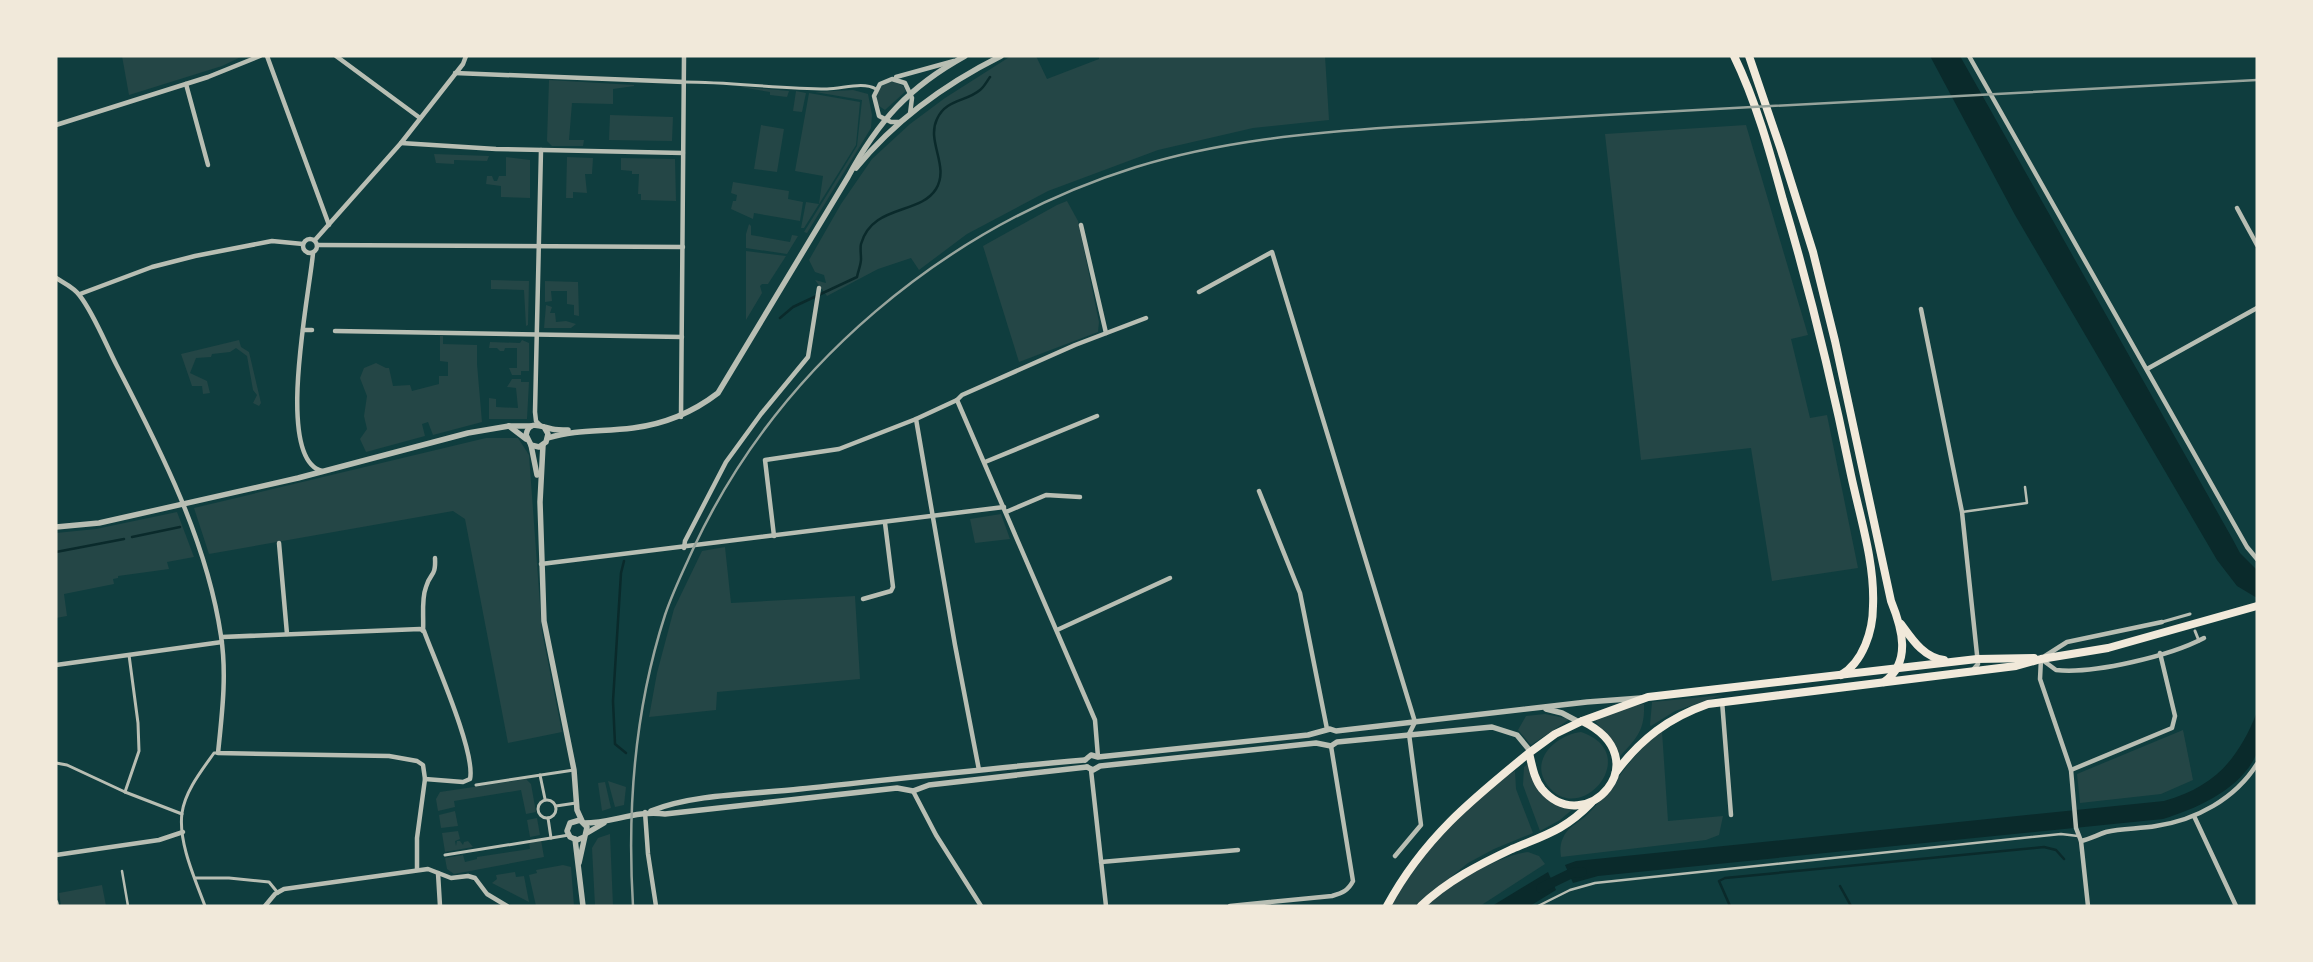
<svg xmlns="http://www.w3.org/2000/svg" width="2313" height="962" viewBox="0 0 2313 962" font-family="'Noto Sans',sans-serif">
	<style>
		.green { fill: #244646 }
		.water { fill: #0a2a2b }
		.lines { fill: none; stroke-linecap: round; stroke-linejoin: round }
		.stream { stroke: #0a2a2b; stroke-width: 2.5 }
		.canal { stroke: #0a2a2b; stroke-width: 10 }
		.service { stroke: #b8beb3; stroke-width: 2.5 }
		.pedestrian { stroke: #b8beb3; stroke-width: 3 }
		.minor { stroke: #b8beb3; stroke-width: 4.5 }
		.tertiary { stroke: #b8beb3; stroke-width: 5.5 }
		.primary { stroke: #f1e9da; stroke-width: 8 }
		.rail { stroke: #97a49c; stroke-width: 2.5 }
	</style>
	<rect width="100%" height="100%" fill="#0f3d3e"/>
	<!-- green -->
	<g class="green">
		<path d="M122 56H243L222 66 129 95Z"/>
		<path d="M1011 56H1036L1047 79 1099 59V56H1325L1329 120 1253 128 1158 150 1048 191 967 234 919 270 911 258 878 269 827 296 815 280 826 283 824 275 815 272 809 260 841 204 872 159 910 124 945 98Z"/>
		<path d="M549 80 634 85V86L613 89V104L572 103 569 140H584L583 146H552L547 141Z"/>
		<path d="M893 81 903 86 906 91 885 110 879 106C874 94 879 84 893 81Z"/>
		<path d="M735 86 789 91 787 97 770 95V92Z"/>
		<path d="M853 90 868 94 872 115 871 128 807 233 804 232 857 146 862 100 815 92Z"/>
		<path d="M796 91 806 93 802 112 793 111Z"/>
		<path d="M809 93 860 102 856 145 804 228H801L806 202 819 204 823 176 795 171Z"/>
		<path d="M610 115 673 117 672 141 609 140Z"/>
		<path d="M761 125 784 129 777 172 754 169Z"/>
		<path d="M1746 125 1808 335 1791 339 1810 418 1827 415 1858 568 1772 581 1751 448 1641 460 1605 134Z"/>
		<path d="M434 154 489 156 487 161 454 160V164L436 163Z"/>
		<path d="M506 157 530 160V198L501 197V186L486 184 487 176H492L494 181H497L499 176H506Z"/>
		<path d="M567 157 593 158 592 174H585L587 193 573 192V198H566Z"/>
		<path d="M621 158 675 159 676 201 641 200V194H638L639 174H632V171L621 170Z"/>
		<path d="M733 182 789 191 788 199 803 202 800 221 754 213 753 219 731 209 733 201H736L737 195 731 193Z"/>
		<path d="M1067 201 1078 221 1099 322 1098 332 1019 362 983 246 1057 205Z"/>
		<path d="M749 224 751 226V235L790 242 792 235 798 236 787 254 746 248V234Z"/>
		<path d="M746 251 786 256 768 284H762L760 286 762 293 746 320Z"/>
		<path d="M491 280 529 281 528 325 526 326 524 290 491 289Z"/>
		<path d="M545 281 578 282 579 316 574 315V305L567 304V291H551L552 301 545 302Z"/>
		<path d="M546 305 552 307 550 313H555L556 322 566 321 576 324 571 328H544Z"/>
		<path d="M440 336H443V344L477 345V364L482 422 433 435 428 422 422 424 425 436 366 452 360 439 367 429 364 416 367 396 360 378 364 368 376 363 386 368H389L393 386 410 385 412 391 439 384V376H448V362L440 361Z"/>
		<path d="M239 340 241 347 249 352 261 403 259 406 253 403 257 395 253 390 247 356 236 348 230 352 212 354 211 357 196 358 190 373 207 381 210 393 203 394 202 386H192L181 354Z"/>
		<path d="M522 340 529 343V371H521V375H512L509 368H517V348H505L504 351H500L497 348H489L490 342 520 343Z"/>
		<path d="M512 379H521V382H529L527 419H489V398L496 399V407L518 408 516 388 507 387Z"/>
		<path d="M486 438H518L529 455 542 632 562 732 508 743 465 519 453 511 209 554 194 508Z"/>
		<path d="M177 512 194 557 167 562 169 569 118 576V578L113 579 114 584 64 594 67 616 56 618V533L96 529Z"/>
		<path d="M1001 514 1010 539 975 543 970 519Z"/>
		<path d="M725 547 731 603 855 596 860 679 717 692 716 710 649 717 657 673 674 609 702 551Z"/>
		<path d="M1723 695 1675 711 1651 726 1650 725 1652 702Z"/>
		<path d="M1644 704C1645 730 1637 738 1620 756L1615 745 1594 720 1629 707Z"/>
		<path d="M1545 714 1570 719 1531 745 1518 730 1526 716Z"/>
		<path d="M2183 730 2193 780 2161 794 2080 803 2077 774Z"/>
		<path d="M1662 731 1668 821 1723 816 1719 835 1706 840 1561 857C1560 850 1560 844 1563 838 1567 827 1580 822 1588 814 1616 786 1628 756 1662 731Z"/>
		<path d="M1581 732C1644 753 1581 828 1548 786 1528 760 1556 735 1581 732Z"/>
		<path d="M1528 764C1537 787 1546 808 1574 808L1560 820 1540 831 1523 785 1524 767Z"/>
		<path d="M1515 771 1516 789 1533 833 1494 849 1468 863 1415 906H1390C1422 853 1462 804 1515 771Z"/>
		<path d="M526 779 531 784 536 812 526 814 521 790 454 801 455 807 438 811 436 799 440 792Z"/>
		<path d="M608 781 626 787 624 805 615 807Z"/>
		<path d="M605 782 611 808 602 811 598 783Z"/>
		<path d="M455 811 458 826 441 828 439 815Z"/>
		<path d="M537 818 540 835 530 837 527 820Z"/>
		<path d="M458 831 460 839 455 841 456 846 457 841H460L463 845 464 842 468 841 473 847 445 852 442 833Z"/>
		<path d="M610 834 613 906H595L592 848 598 838Z"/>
		<path d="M541 840 544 857 454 874 447 869 445 858 463 855 465 862 477 859V857L530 849 529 842Z"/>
		<path d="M1528 852 1539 856 1545 864 1480 906H1425C1452 884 1494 857 1528 852Z"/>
		<path d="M563 865 571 867 574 906H536L529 875 537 873 536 870Z"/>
		<path d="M515 872 516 877 524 876 529 902 492 883 497 879 496 875Z"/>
		<path d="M102 885 106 906H61L59 893Z"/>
	</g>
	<!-- water -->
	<g class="water">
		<path d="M1930 56H1960L2232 538 2240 553 2257 570V598L2237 586 2217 560 2015 215Z"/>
		<path d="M2257 712C2257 724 2261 744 2256 755 2241 789 2196 809 2163 819L1598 876 1573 883 1565 865 1576 861 2164 801C2214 787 2238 760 2257 712Z"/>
		<path d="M1548 872 1556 890 1530 906H1492Z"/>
	</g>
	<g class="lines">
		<!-- stream -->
		<g class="stream">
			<path d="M780 318 793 307 857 277C858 271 861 265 861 259 861 254 860 248 861 244 872 204 920 215 936 189 950 166 926 142 937 119 946 99 966 102 980 90 984 87 987 81 990 77"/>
			<path d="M132 537 180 527"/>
			<path d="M56 552 124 539"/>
			<path d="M624 561 621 573 613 701 615 744 626 753"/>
			<path d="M1840 886 1851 906"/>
			<path d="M1730 906 1719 881 1725 878 2044 847 2056 850 2064 859"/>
		</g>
		<!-- canal -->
		<path class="canal" d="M1541 888 1572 873 1582 872"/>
		<!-- service -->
		<g class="service">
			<path d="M1962 512 2027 503 2025 487"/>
			<path d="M122 871 128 906"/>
			<path d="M1538 906 1570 890 1595 883 2061 834 2078 836"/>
		</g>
		<!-- pedestrian -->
		<g class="pedestrian">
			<path d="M684 82C732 82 779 89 827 89 842 89 863 81 876 89"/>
			<path d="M2162 622 2190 614"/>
			<path d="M2195 631 2199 641"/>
			<path d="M56 763 67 765 125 792 182 814"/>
			<path d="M540 775 545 799"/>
			<path d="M476 785 574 770"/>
			<path d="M125 792 139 751 138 723 129 655"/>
			<circle cx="547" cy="809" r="9"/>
			<path d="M556 806 576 803"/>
			<path d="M551 838 569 835"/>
			<path d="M445 855 551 838 548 818"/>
			<path d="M195 878H229L269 882 278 893"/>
			<path d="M205 906C195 879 178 842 182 813 185 791 202 770 214 753H218"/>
		</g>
		<!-- minor -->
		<g class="minor">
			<path d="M267 56 329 225"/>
			<path d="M336 56 420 118"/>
			<path d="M1969 56 2247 547 2257 559"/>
			<path d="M455 73 684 82"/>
			<path d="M896 77 954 61"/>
			<path d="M186 84 208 165"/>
			<path d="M901 122H891L879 116 874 96 880 84 892 79 905 83 912 98 910 114"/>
			<path d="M56 125 208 77 260 56"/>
			<path d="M401 143 496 149 683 153"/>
			<path d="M2237 208 2257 245"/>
			<path d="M1081 225 1106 333"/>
			<circle cx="310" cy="246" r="7"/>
			<path d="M315 240 401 143 463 64 466 56"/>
			<path d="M317 245 683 247"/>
			<path d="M313 253C310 291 274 459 322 471"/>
			<path d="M56 278C64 283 75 288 80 296 94 314 106 345 117 366 161 451 207 541 221 636 227 675 222 714 218 753L389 756 417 761 423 765 425 779 417 838V869"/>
			<path d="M1199 292 1272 252 1415 722 1409 734 1421 825 1395 856"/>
			<path d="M80 294 152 267 195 256 272 241 303 244"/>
			<path d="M1921 309 1962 512 1978 664 1972 671"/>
			<path d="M303 330H312"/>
			<path d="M335 331 682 337"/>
			<path d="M2147 369 2257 308"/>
			<path d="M957 400 962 395 1075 345 1146 318"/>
			<path d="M681 417 684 56"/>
			<path d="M916 419 955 645 979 770"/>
			<path d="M540 425 536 421 535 412 541 150"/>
			<path d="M985 462 1097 416"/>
			<path d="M1259 491 1300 593 1327 729"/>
			<path d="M1006 512 1046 495 1080 497"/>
			<path d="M774 536 765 460 839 449 916 419 957 400 1095 720 1098 757"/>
			<path d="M279 543 287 634"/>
			<path d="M684 548 685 541 726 462 761 414 808 357 819 288"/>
			<path d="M541 564 1004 507"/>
			<path d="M863 599 891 591 893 587 885 523"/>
			<path d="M1057 630 1170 578"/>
			<path d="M423 631C424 616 421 600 426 587 430 572 436 578 435 558"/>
			<path d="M222 637 420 629 424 631C435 661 476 753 470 779L463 782 425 779"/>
			<path d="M2045 656 2067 642 2162 622"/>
			<path d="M2041 659 2040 679 2071 770 2076 828 2081 841 2088 906"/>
			<path d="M2041 659 2056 670C2094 674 2170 656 2204 638"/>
			<path d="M56 665 222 642"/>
			<path d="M1722 701 1731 815"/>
			<path d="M1091 770 1106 906"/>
			<path d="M2071 770 2172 728 2175 716 2160 653"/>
			<path d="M913 791 936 835 981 906"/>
			<path d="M645 812 648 854 656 906"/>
			<path d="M2194 816 2236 906"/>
			<path d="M2081 841C2090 839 2097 835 2106 832 2122 828 2139 829 2156 826 2196 820 2235 799 2257 764"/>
			<path d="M56 855 159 840 183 832"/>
			<path d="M1101 862 1238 850"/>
			<path d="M438 873 440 906"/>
			<path d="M56 902 57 906"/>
			<path d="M265 906 275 894 284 889 428 869 451 878 468 876 475 878 487 894 507 906"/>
			<path d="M1230 906 1332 896C1342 893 1348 891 1353 881L1331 746"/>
		</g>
		<!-- tertiary -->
		<g class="tertiary">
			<path d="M856 168C896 119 945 84 1001 56"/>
			<path d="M509 426 526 439"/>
			<path d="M544 427 548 434 546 442 539 447 531 445 526 435C529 419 541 427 552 429 557 430 563 430 568 430"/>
			<path d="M548 438C576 429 603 432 633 428 665 424 692 413 718 393L848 177C878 121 909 87 965 56"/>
			<path d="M531 445 537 475"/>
			<path d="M543 445 540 502 544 621 574 770 577 810 582 821"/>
			<path d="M56 527 99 523 298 478 468 433 509 426H531"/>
			<path d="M1546 709 1562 713 1579 722"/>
			<path d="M1085 760 1091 755 1098 757 1308 735 1330 729 1336 731 1587 702 1641 698"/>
			<path d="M1087 767 1093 770 1100 766 1316 743 1331 746 1337 742 1492 727 1517 735 1531 752"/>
			<path d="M651 811C692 794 754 794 800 789 895 779 990 768 1085 760"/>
			<path d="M584 823C613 823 635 810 665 814L897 788 913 791 929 785 1087 767"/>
			<path d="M587 833 604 823"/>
			<path d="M575 839 583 906"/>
			<path d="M579 863 587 827 580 820 570 823 567 831 570 837 577 840 584 837"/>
		</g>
		<!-- primary -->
		<g class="primary">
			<path d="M1734 56C1756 101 1770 152 1783 200 1810 291 1832 382 1851 475 1860 517 1875 563 1873 606 1873 631 1863 662 1841 675"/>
			<path d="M1749 56 1781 150 1813 252 1835 341 1891 601C1902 628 1912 662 1884 682"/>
			<path d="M1901 624C1912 639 1923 657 1944 660"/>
			<path d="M1582 721 1648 697 1977 659 2034 658"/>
			<path d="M1582 721C1661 759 1585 840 1542 789 1534 779 1532 765 1529 753L1555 734Z"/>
			<path d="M1616 772C1641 739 1668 718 1708 704L2016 666 2041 659 2108 648 2257 606"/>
			<path d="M1387 906C1423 839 1471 800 1529 753"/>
			<path d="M1421 906C1447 881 1480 864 1512 849 1545 835 1565 830 1591 803"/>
		</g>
		<!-- rail -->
		<path class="rail" d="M633 906C627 808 635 708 665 615 673 591 684 569 694 547 779 366 945 227 1136 167 1221 141 1307 133 1395 127 1465 123 1535 119 1605 115 1823 104 2040 92 2257 80"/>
	</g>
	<!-- border -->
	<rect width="2313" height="962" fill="none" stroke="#f1e9da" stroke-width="115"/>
</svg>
